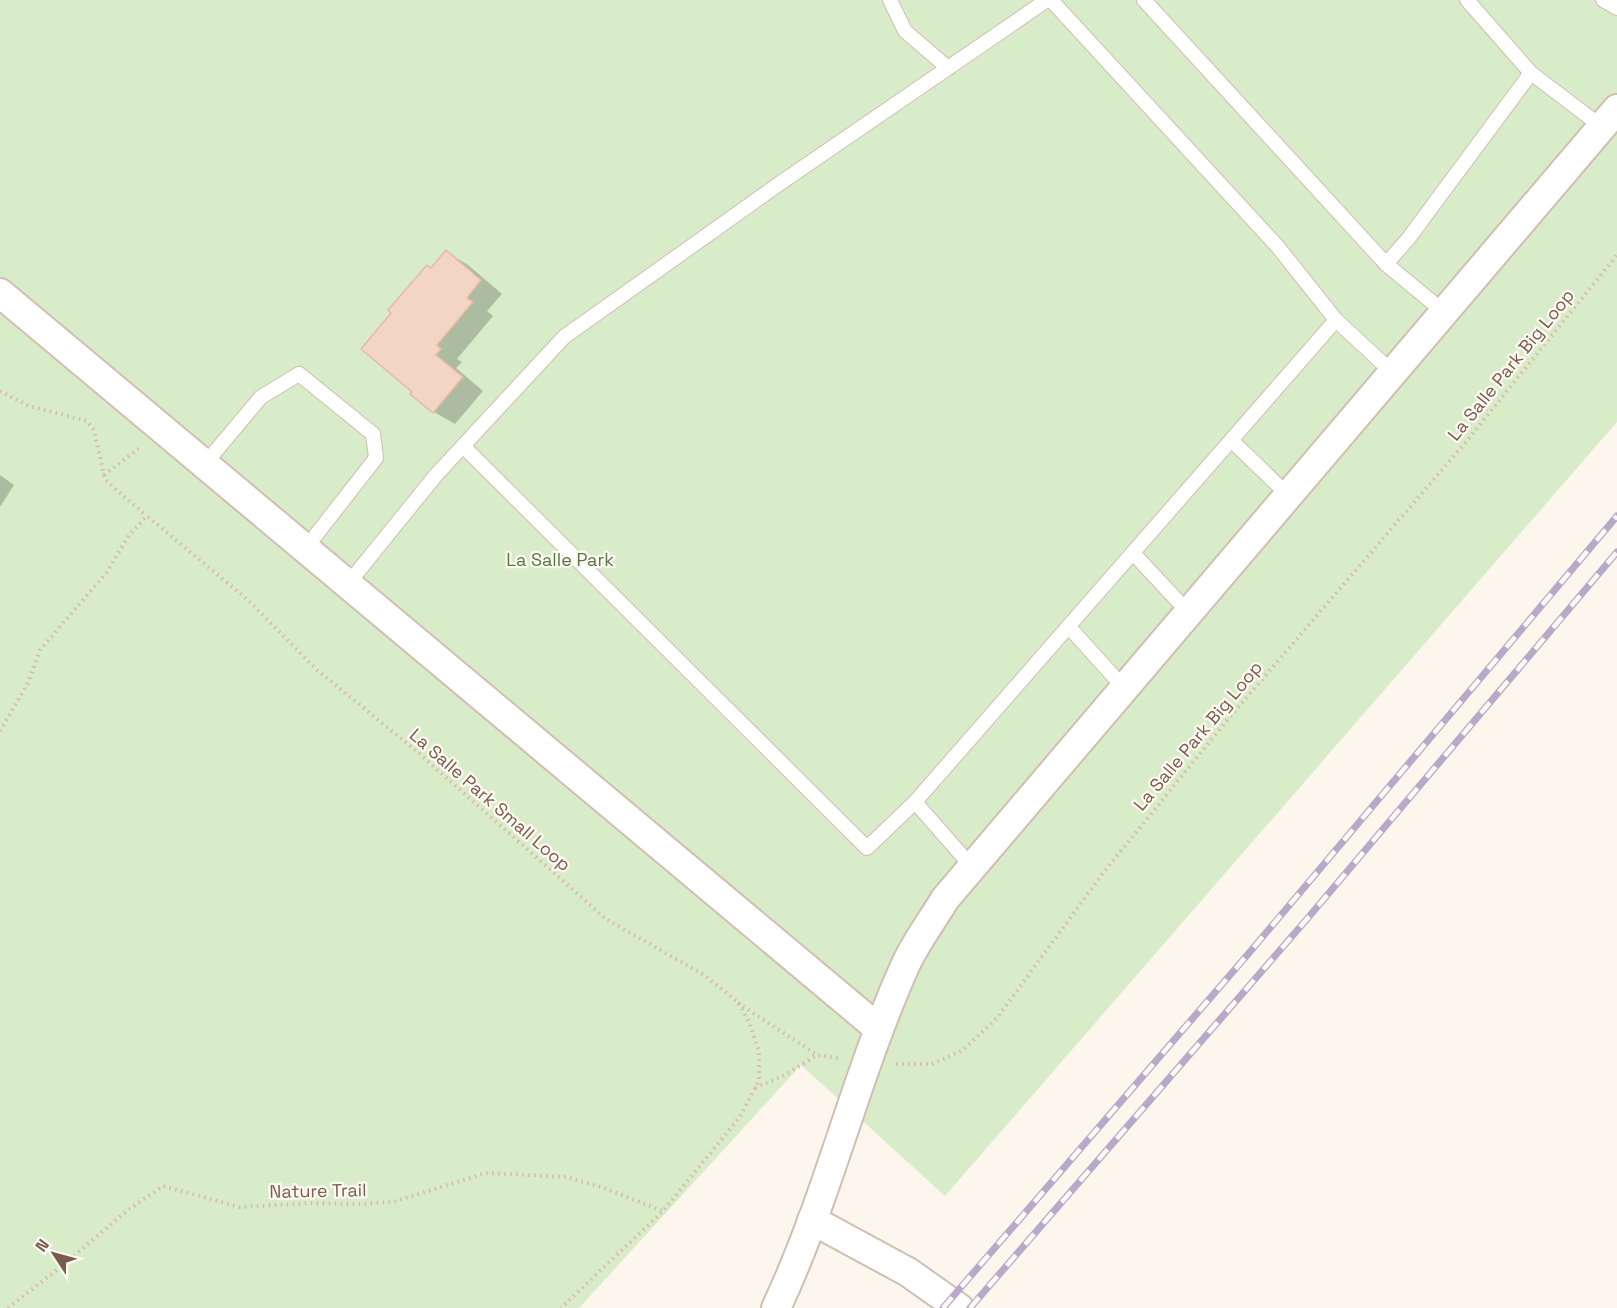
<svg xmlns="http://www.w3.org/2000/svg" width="1617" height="1308" viewBox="0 0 1617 1308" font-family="'Space Grotesk',sans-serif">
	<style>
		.green { fill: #d8ecc9 }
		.shadow { fill: #0003 }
		.building { fill: #f3d5c3; stroke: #e6bba3; stroke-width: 1.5 }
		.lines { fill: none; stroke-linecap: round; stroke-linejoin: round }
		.lane-casing { stroke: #d1beb0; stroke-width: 16 }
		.street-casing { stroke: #d1beb0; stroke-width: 32 }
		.path { stroke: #d9b8a5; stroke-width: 4; stroke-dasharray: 1.5 4.5; stroke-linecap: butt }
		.lane { stroke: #fff; stroke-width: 14 }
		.street { stroke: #fff; stroke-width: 28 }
		.rail-casing { stroke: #b9a8c9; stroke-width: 7 }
		.rail { stroke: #fffaf3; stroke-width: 4.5; stroke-dasharray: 14; stroke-linecap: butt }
		.labels { text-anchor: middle; stroke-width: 4.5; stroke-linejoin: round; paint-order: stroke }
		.street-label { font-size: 18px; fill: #7a5c4d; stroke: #fffaf3 }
		.park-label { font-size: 18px; fill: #537a41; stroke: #fffaf3 }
	</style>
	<rect width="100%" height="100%" fill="#fdf6ec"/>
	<!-- green -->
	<path class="green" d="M0 0H1617V422L945 1196 801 1065 579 1308H0Z"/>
	<!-- shadow -->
	<g class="shadow">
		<path d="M446 252 468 265 502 294 487 311 493 316 457 359 462 362 456 368 483 391 455 424 434 412 432 269Z"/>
		<path d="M0 475 14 485 0 507Z"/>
	</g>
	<!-- building -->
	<path class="building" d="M446 250 481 280 467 298 473 302 437 345 441 349 436 355 463 377 433 413 410 394 412 392 361 349 391 313 388 310 427 265 431 268Z"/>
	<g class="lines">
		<defs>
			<g id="lane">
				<path d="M890 0 905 31 948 68"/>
				<path d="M1051 0 1278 247 1336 320 1392 372"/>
				<path d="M1144 0 1386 264 1444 312"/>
				<path d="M1467 0 1531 73 1602 127"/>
				<path d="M1603 0 1617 8"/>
				<path d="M1386 264 1408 239 1531 73"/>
				<path d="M1232 441 1288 495"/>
				<path d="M463 446 867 848 915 802 1336 320"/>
				<path d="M204 465 261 397 299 374 373 434 376 458 305 549"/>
				<path d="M1133 553 1188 612"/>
				<path d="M347 585 436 475 564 337 776 186 1047 0"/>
				<path d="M1069 627 1124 688"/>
				<path d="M915 802 972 867"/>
			</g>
			<g id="street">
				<path d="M0 293 879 1029"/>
				<path d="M812 1220 908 1272 959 1308"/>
				<path d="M776 1308C828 1198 855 1077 905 966 915 943 932 921 945 899L1617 109"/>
			</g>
		</defs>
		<!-- lane casing -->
		<use href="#lane" class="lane-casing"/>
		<!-- street casing -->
		<use href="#street" class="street-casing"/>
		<!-- path -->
		<g class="path">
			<path d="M0 391 29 406 87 421 94 430 105 479 114 488 147 516"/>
			<path d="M104 475 142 446"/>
			<path d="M0 731 28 683 40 650 107 572 129 535 147 516 248 600 317 670 414 749 606 919 704 975 738 1002 749 1022 759 1051V1081L739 1118 663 1211 561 1308"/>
			<path d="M738 1003 817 1055 841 1058"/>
			<path d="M896 1064H932L963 1050 997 1018 1103 873 1229 718 1465 443 1617 255"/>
			<path d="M755 1088 785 1075 817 1055"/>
			<path d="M8 1308 62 1266 128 1210 163 1186 240 1207 312 1203 356 1204 393 1202 486 1173 567 1177 604 1188 663 1211"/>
		</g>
		<!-- lane -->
		<use href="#lane" class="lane"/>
		<!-- street -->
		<use href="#street" class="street"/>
		<defs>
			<g id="rail">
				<path d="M943 1308 1249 953 1617 516"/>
				<path d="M970 1308 1307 919 1617 552"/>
			</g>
		</defs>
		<!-- rail casing -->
		<use href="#rail" class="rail-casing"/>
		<!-- rail -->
		<use href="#rail" class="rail"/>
	</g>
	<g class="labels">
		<!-- street labels -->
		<g class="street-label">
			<text transform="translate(1511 365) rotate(-51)" y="6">La Salle Park Big Loop</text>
			<text transform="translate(1198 736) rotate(-50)" y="6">La Salle Park Big Loop</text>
			<text transform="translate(490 800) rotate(41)" y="6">La Salle Park Small Loop</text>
			<text transform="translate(318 1191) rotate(-1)" y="6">Nature Trail</text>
		</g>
		<!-- park labels -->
		<g class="park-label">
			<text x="560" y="566">La Salle Park</text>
		</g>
	</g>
	<!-- north arrow -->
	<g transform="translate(54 1254) rotate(306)" stroke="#fffaf3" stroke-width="4.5" paint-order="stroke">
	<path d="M0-4.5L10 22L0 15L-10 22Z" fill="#7a5c4d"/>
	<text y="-9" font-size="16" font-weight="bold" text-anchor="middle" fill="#7a5c4d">N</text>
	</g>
</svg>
